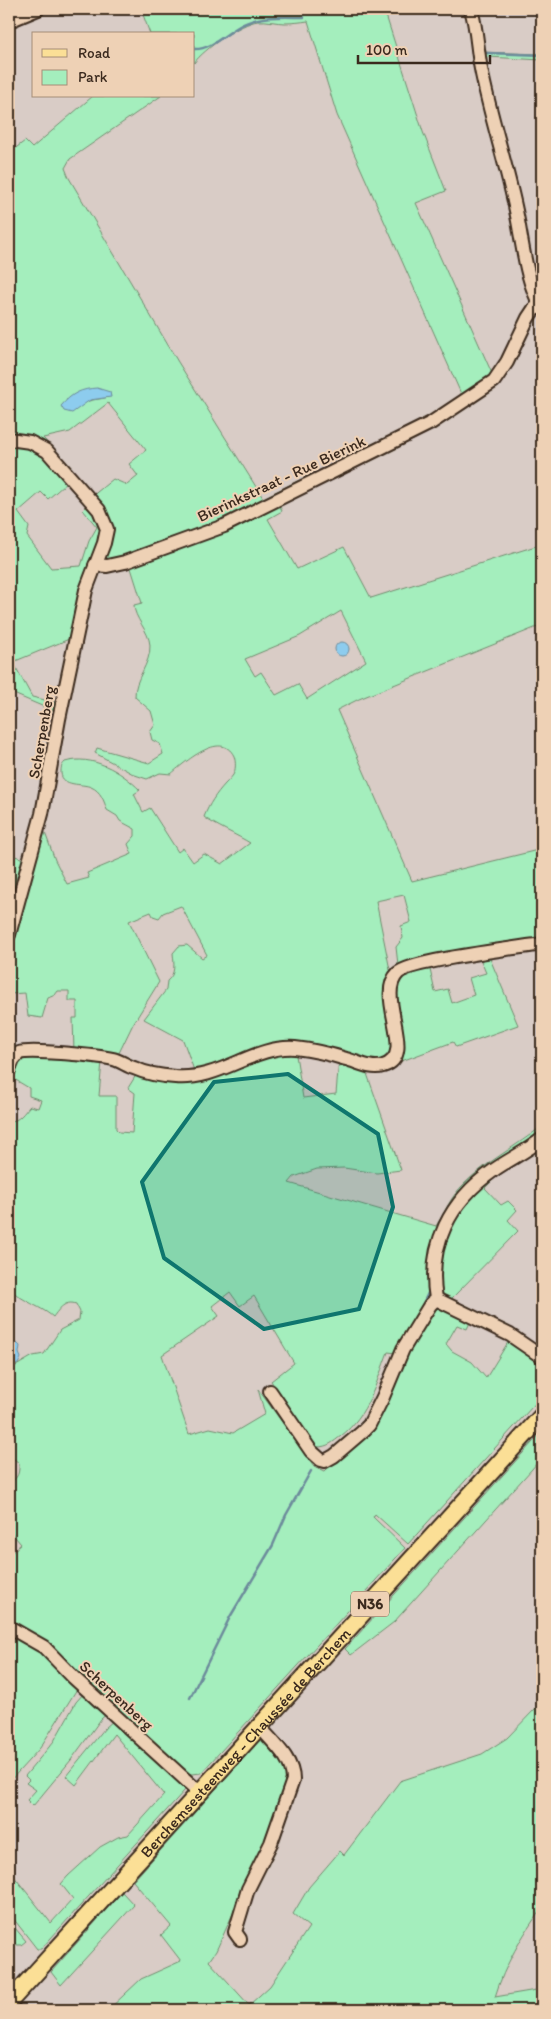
<svg xmlns="http://www.w3.org/2000/svg" width="551" height="2019" viewBox="0 0 551 2019" font-family="Itim,sans-serif">
	<style>
		.green { fill: #a4eebd; stroke: #708c6e; fill-rule: evenodd }
		.water { fill: #8dccee; stroke: #6c8b9b }
		.lines { fill: none; stroke-linecap: round; stroke-linejoin: round }
		.stream { stroke: #6c8b9b; stroke-width: 2.5 }
		.minor-casing { stroke: #3b2a1e; stroke-width: 16 }
		.major-casing { stroke: #3b2a1e; stroke-width: 20 }
		.minor { stroke: #eed1b5; stroke-width: 12 }
		.major { stroke: #fbdf96; stroke-width: 16 }
		.marked { fill: #0f766e; fill-opacity: 0.2; stroke: #0f766e; stroke-width: 4; stroke-linejoin: round }
		.labels { text-anchor: middle; stroke-width: 4; stroke-linejoin: round; paint-order: stroke }
		.shield { fill: #eed1b5; stroke: #715c4b; stroke-width: 1 }
		.shield-label { font-size: 15px; font-weight: bold; fill: #3b2a1e }
		.street-label { font-size: 16px; fill: #3b2a1e; stroke: #eed1b5 }
	</style>
	<rect width="100%" height="100%" fill="#d9ccc6"/>
	<filter id="ink" filterUnits="userSpaceOnUse"><feTurbulence type="fractalNoise" baseFrequency=".02" numOctaves="2"/><feDisplacementMap in="SourceGraphic" scale="10" xChannelSelector="R" yChannelSelector="G"/><feConvolveMatrix kernelMatrix="1 2 1 2 8 2 1 2 1" color-interpolation-filters="sRGB"/></filter>
	<g filter="url(#ink)">
		<!-- green -->
		<g class="green">
			<path d="M141 9H384L423 132 446 191 416 203 494 378 474 393 278 502 282 511 268 519 297 569 344 547 371 598 542 544V625L359 699 337 710 412 881 542 849V938L401 967 398 965 396 947 403 938 401 926 411 922 404 895 376 901 390 970 394 969 392 1049C386 1055 384 1060 375 1062L309 1045 195 1073 183 1040 144 1019 166 990 167 981C176 974 174 964 173 953L179 946 187 945 202 958 207 955 181 906 163 913 159 918 153 916 151 912 129 921 159 982 133 1024 118 1055 74 1052 73 1018H77V1001H69V991H58L55 995 48 998 42 1018 28 1016 25 993 9 994V854L27 860 44 830 55 860 67 884 89 878 87 873 132 854 128 844 135 836V829L120 821 117 816 107 810C104 801 101 791 91 787 82 783 62 787 61 773 61 768 61 766 65 762 92 754 121 771 140 790L134 794 143 812 150 808 178 852 183 848 193 862 204 854 222 864 250 843C239 836 212 824 204 817 209 804 216 794 225 784 228 781 231 778 233 775 236 770 236 762 234 756 221 729 183 764 171 774L160 773 147 779 135 775 95 753 97 748 149 763 163 754 160 744 152 740 150 732 155 725 151 711 135 697C134 678 151 665 150 645 149 631 134 618 134 605L142 603 131 568 95 574 74 637 13 662 32 697 58 703 56 712 9 692V468L12 464 9 461 13 444 9 442V153L25 141 32 148 93 96H161L70 159 65 168 69 178 178 362 263 498 438 412 462 396 337 115 308 21C301 22 293 23 285 23 276 23 267 20 258 21 241 23 204 49 194 63V34H150ZM111 395C106 400 93 398 84 403L66 400ZM108 403 146 450 129 464 138 476 127 485 113 479 91 497 88 505 83 510 97 527 89 541 81 566 51 568 27 536 29 527 18 512 41 492 48 499 64 485 66 479 55 465 62 458 43 438 70 432ZM341 611 366 661 307 699 298 684 276 695 261 672 255 676 245 659 300 636Z"/>
			<path d="M481 52 542 54V60L488 57 482 61Z"/>
			<path d="M488 954 518 1025 456 1047 453 1042 388 1066 394 1061 396 980 429 965 435 992 448 989 452 1003 474 995 469 978 486 973 479 956Z"/>
			<path d="M295 1049 303 1098 336 1094 339 1059 365 1068 401 1170 377 1173 344 1168 317 1169 294 1177 289 1183 436 1226C445 1212 451 1196 464 1184 487 1161 517 1146 542 1126V1134L487 1176 492 1181 485 1188 501 1205 508 1201 517 1210 508 1220 518 1231 451 1299 472 1318 467 1329 457 1325 446 1344 452 1351 472 1362 486 1378 510 1339 542 1360V1396L408 1544 375 1514 373 1517 405 1548 201 1773 192 1774 186 1773 35 1635 9 1621V1555L21 1544 9 1530C9 1521 6 1496 9 1488 12 1477 20 1481 19 1463L9 1455V1370L33 1356 44 1354 60 1330 79 1320 80 1312 76 1304C65 1300 59 1309 53 1317 41 1306 14 1298 9 1286V1121C19 1122 24 1112 30 1106L38 1108 41 1100 29 1096V1088L9 1076V1074L22 1057 102 1061 99 1096H116V1129L119 1132 132 1133 135 1093 128 1088 138 1072 153 1076 232 1068ZM230 1292 240 1306 254 1296 294 1363 271 1381 317 1447C328 1447 333 1442 341 1436 368 1415 376 1383 388 1352L396 1353 417 1313 425 1316 365 1432 325 1471 314 1466 258 1389 265 1414 233 1433 210 1428 189 1434 162 1355 219 1316 212 1306Z"/>
			<path d="M542 1432V1457L532 1469 394 1622 351 1655 345 1649Z"/>
			<path d="M9 1629 21 1635 78 1685 77 1689 40 1748 9 1782Z"/>
			<path d="M84 1693 109 1712 101 1719 71 1760 33 1806 27 1800 36 1790 26 1783 29 1780 25 1776 54 1741 76 1702Z"/>
			<path d="M542 1704V1908C523 1934 504 1966 495 1997L542 1989V2010H108L141 1979 181 1961 161 1935 171 1926 133 1881 259 1741 264 1740 281 1757 288 1773 272 1827 216 1951 209 1961 249 2005 270 1986 309 1927 293 1914 309 1887 340 1851 344 1855 400 1781 482 1754 507 1738 535 1709Z"/>
			<path d="M115 1719 185 1785V1790L41 1949H37L9 1913V1870L51 1923 73 1899 61 1884 68 1876 100 1847 118 1837 128 1835 164 1795 114 1734 76 1785 66 1776 105 1728Z"/>
			<path d="M122 1892 134 1905 61 1985 51 1972Z"/>
			<path d="M9 1921 26 1941 21 1945H17L9 1937Z"/>
		</g>
		<!-- water -->
		<g class="water">
			<path d="M97 388 110 392 111 397 90 400 72 413 64 411 61 406C72 393 81 389 97 388Z"/>
			<circle cx="342" cy="649" r="7"/>
			<path d="M12 1343H17L20 1346 19 1353 21 1358 18 1364 12 1367 9 1365V1346Z"/>
		</g>
		<g class="lines">
			<!-- stream -->
			<g class="stream">
				<path d="M194 49C213 50 228 30 246 23 264 15 285 17 304 17"/>
				<path d="M485 53 542 55"/>
				<path d="M422 1306 429 1291"/>
				<path d="M190 1698 230 1617 273 1545 286 1515 311 1471"/>
			</g>
			<defs>
				<g id="minor">
					<path d="M471 9C477 29 477 49 481 69 490 115 505 160 515 206 523 241 524 277 542 309"/>
					<path d="M9 21 38 9"/>
					<path d="M9 439 30 442 47 451 99 510 107 529 104 543 86 590 59 719 42 814 9 935"/>
					<path d="M95 565 107 566 125 562 224 526 431 423 494 381 507 362 528 318 534 309 540 304"/>
					<path d="M9 1070 13 1060 19 1053C31 1049 99 1056 113 1059 121 1061 127 1066 134 1068 147 1074 161 1076 175 1077 220 1081 253 1045 295 1048 312 1050 330 1054 346 1059 358 1062 371 1070 383 1066 419 1056 374 996 398 973 412 960 518 948 542 944"/>
					<path d="M436 1299C427 1245 450 1201 494 1170 510 1159 527 1151 542 1139"/>
					<path d="M436 1299 510 1335 542 1357"/>
					<path d="M270 1391 311 1451 321 1460 325 1461 334 1456 362 1432 369 1425 383 1397 403 1349 430 1305 436 1299"/>
					<path d="M9 1627 44 1647 73 1677 199 1792"/>
					<path d="M240 1939 235 1932 248 1889 271 1843 293 1780C293 1758 272 1742 259 1726"/>
				</g>
				<g id="major">
					<path id="s1" d="M9 2002 542 1416"/>
				</g>
			</defs>
			<!-- minor casing -->
			<use href="#minor" class="minor-casing"/>
			<!-- major casing -->
			<use href="#major" class="major-casing"/>
			<!-- minor -->
			<use href="#minor" class="minor"/>
			<!-- major -->
			<use href="#major" class="major"/>
		</g>
	</g>
	<!-- marked area -->
	<path class="marked" d="M288 1074 378 1134 393 1207 359 1309 264 1329 164 1258 142 1182 214 1082Z"/>
	<g class="labels">
		<!-- shield labels -->
		<rect class="shield" x="351" y="1591.5" width="38" height="25" rx="4"/>
		<g class="shield-label">
			<text x="370" y="1609">N36</text>
		</g>
		<!-- street labels -->
		<g class="street-label">
			<text transform="translate(281 478) rotate(-25)" y="6">Bierinkstraat - Rue Bierink</text>
			<text transform="translate(41 732) rotate(-80)" y="6">Scherpenberg</text>
			<text transform="translate(117 1695) rotate(43)" y="6">Scherpenberg</text>
			<text dy="6" stroke="none"><textPath href="#s1" startOffset="351">Berchemsesteenweg - Chaussée de Berchem</textPath></text>
		</g>
	</g>
	<!-- margin -->
	<rect width="551" height="2019" fill="none" stroke="#eed1b5" stroke-width="30"/>
	<rect x="15" y="15" width="521" height="1989" fill="none" stroke="#3b2a1e" stroke-width="2" filter="url(#ink)"/>
	<!-- legend -->
	<rect x="32" y="32" width="162" height="65" fill="#eed1b5" stroke="#a68e79"/>
	<rect x="42" y="49" width="25" height="8" fill="#fbdf96" stroke="#a68e79"/>
	<text x="78" y="58" font-size="15" fill="#3b2a1e">Road</text>
	<rect x="42" y="70" width="25" height="15" fill="#a4eebd" stroke="#a68e79"/>
	<text x="78" y="82" font-size="15" fill="#3b2a1e">Park</text>
	<!-- scale -->
	<path d="M358 55v8h132v-8" fill="none" stroke="#3b2a1e" stroke-width="2.5"/>
	<text x="366" y="55" font-size="15" fill="#3b2a1e" stroke="#eed1b5" stroke-width="4" paint-order="stroke">100 m</text>
</svg>
